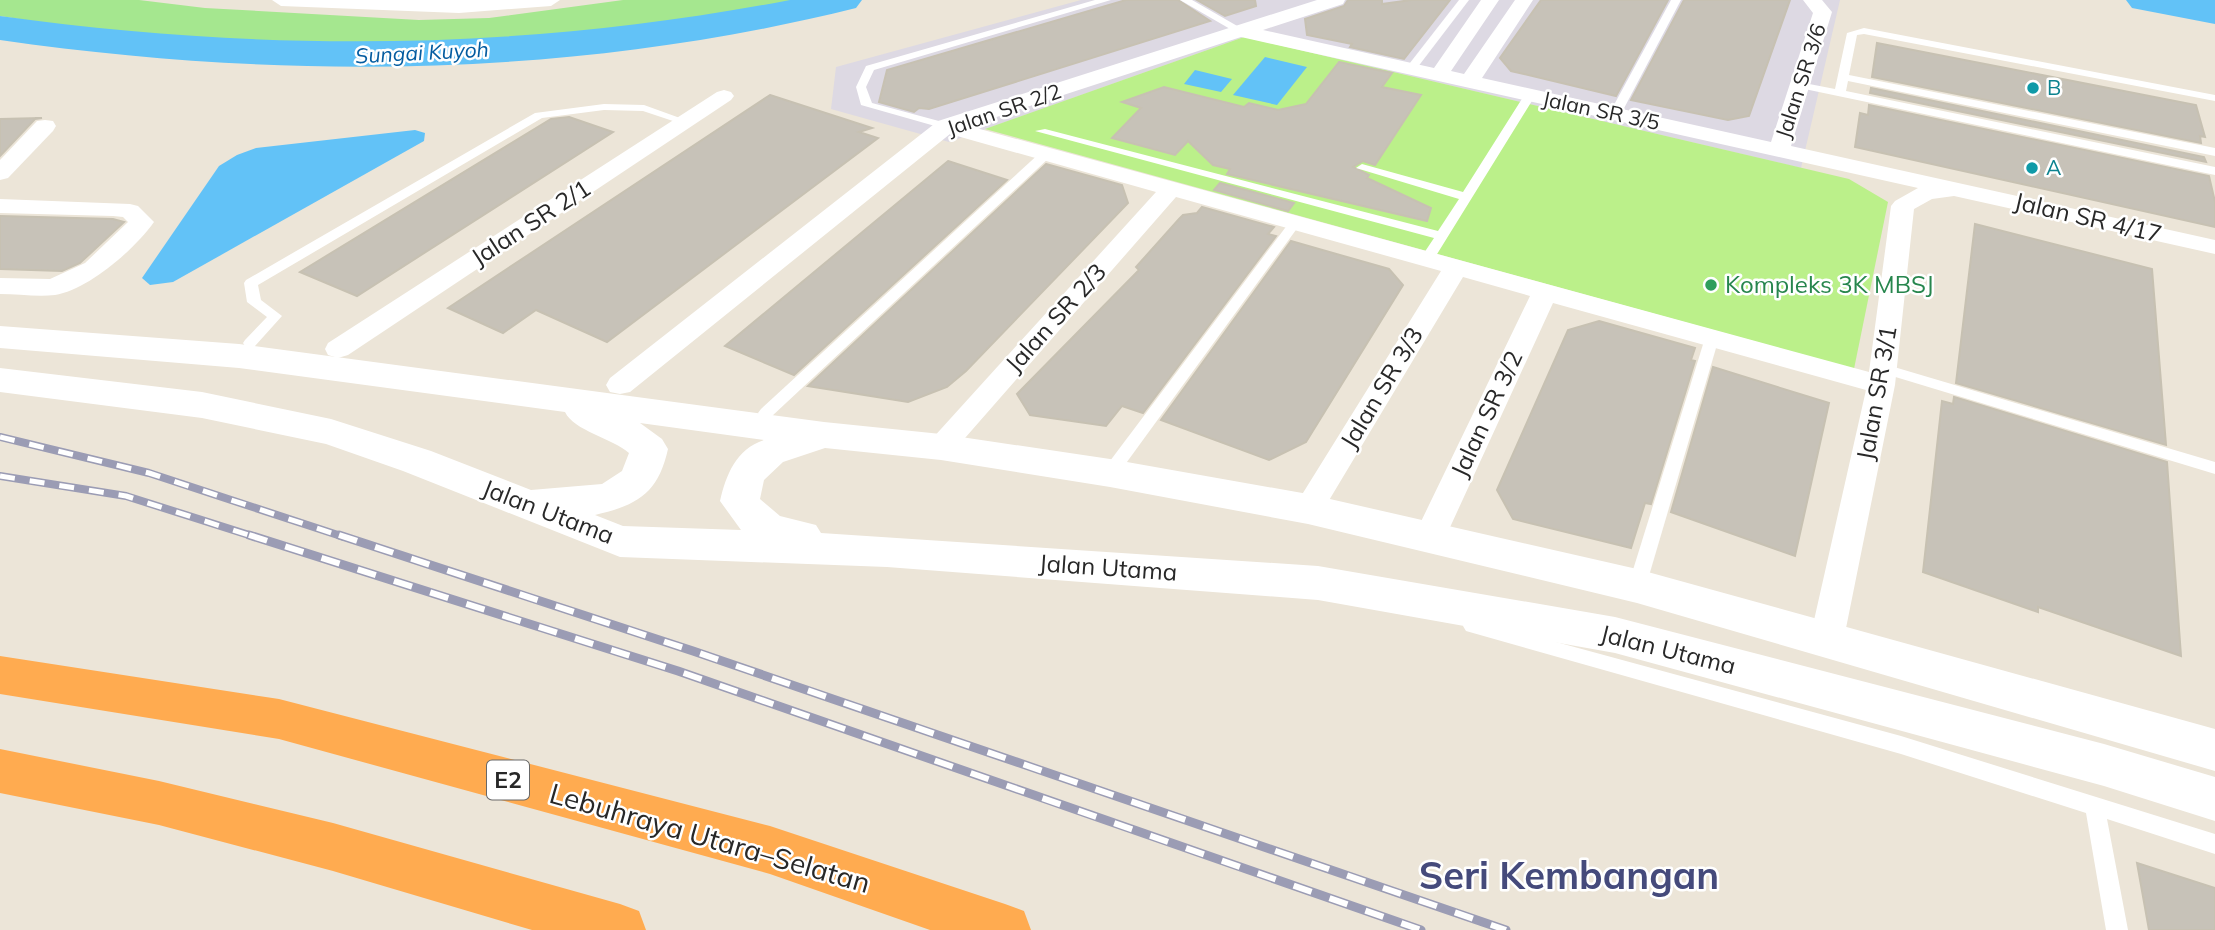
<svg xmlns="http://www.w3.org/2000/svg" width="2215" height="930" viewBox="0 0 2215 930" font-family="Mulish,sans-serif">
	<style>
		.industrial { fill: #ddd9e3 }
		.green { fill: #a5e78f }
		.pitch { fill: #bbf08a }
		.water { fill: #62c2f7 }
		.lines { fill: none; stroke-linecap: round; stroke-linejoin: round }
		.river { fill: #62c2f7; fill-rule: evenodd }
		.building { fill: #c7c2b8; stroke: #c7c1b2; stroke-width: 2 }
		.lane { fill: #fff; fill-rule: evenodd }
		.street { fill: #fff; fill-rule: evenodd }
		.secondary { fill: #fff; fill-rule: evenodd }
		.highway { fill: #ffab50; fill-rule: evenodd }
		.rail-far1-casing { stroke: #9b9cb4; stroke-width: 8 }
		.rail-casing { stroke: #9b9cb4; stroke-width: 9 }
		.rail-far1 { stroke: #fff; stroke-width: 5; stroke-dasharray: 15; stroke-linecap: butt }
		.rail { stroke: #fff; stroke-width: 6; stroke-dasharray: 19; stroke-linecap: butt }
		.culture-dot { fill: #0f9aa8; stroke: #fff; stroke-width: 2.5 }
		.leisure-dot { fill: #2e9e5b; stroke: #fff; stroke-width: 2.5 }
		.labels { text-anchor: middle; stroke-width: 5; stroke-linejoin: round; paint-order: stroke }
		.far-water-label { font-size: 21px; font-style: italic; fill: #045ca0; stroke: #fff }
		.far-street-label { font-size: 21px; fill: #282828; stroke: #fff }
		.far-culture-label { font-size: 21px; fill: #0d838f; stroke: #fff; text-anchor: start }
		.shield { fill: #fff; stroke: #686868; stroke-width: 2 }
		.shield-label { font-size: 23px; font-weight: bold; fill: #282828 }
		.street-label { font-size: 24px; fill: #282828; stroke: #fff }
		.leisure-label { font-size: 24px; fill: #27864d; stroke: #fff; text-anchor: start }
		.near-street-label { font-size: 28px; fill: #282828; stroke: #fff }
		.near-district-label { font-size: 38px; font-weight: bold; fill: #454a7b; stroke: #fff }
	</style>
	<rect width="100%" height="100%" fill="#ece5d8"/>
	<!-- industrial -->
	<path class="industrial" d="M1081 0H1840L1801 168 1244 37 949 142 831 109 836 67Z"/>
	<!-- green -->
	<path class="green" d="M0 0H139L205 8 419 20 489 18 623 0H800C588 56 360 55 142 37 94 33 47 23 0 16Z"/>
	<!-- pitch -->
	<path class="pitch" d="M1244 37 1849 179 1888 202 1854 369 985 129Z"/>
	<!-- water -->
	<g class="water">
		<path d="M1265 57 1307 67 1277 105 1233 95Z"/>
		<path d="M1195 70 1232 79 1221 92 1184 84Z"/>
		<path d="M415 130 425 133 424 141 173 282 150 285 142 278 219 166 237 155 256 148Z"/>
	</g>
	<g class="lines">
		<!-- river -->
		<g class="river">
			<path d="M790 0H862L856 8C575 78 285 81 0 40V16C267 53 524 51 790 0Z"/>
			<path d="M2126 0H2215V24L2132 8Z"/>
		</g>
	</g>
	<!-- building -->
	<g class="building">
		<path d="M1126 0H1178L1210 21 929 109 919 108 914 112 879 102 887 70Z"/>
		<path d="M1197 0H1255L1256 6 1225 16Z"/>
		<path d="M1348 0H1382V4L1411 0H1450L1404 59 1350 47 1352 44 1307 35 1305 19 1344 6Z"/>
		<path d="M1541 0H1668L1616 96 1511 71 1500 58Z"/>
		<path d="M1684 0H1790L1749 116 1728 120 1631 100Z"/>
		<path d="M1877 43 2196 105 2205 137 2200 136 2201 143 1872 77Z"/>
		<path d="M1339 62 1392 73 1382 87 1421 95 1375 165 1363 161 1353 167 1369 175 1367 178 1431 208 1427 221 1227 174 1230 169 1213 165 1188 141 1175 155 1112 138 1141 108 1122 102 1164 87 1244 107 1249 103 1278 110 1306 104Z"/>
		<path d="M1871 88 2204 157 2206 162 1870 93Z"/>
		<path d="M770 95 872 128 859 132 878 138 607 342 536 310 503 333 448 308Z"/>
		<path d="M1869 105 2209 176 2215 202V227L1855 147 1860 113 1868 115Z"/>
		<path d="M569 117 613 132 357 296 300 272 551 119Z"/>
		<path d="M42 118 35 119 0 156V119Z"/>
		<path d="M948 161 1007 180 794 375 725 346Z"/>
		<path d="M1046 164 1122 185 1128 203 966 371 947 387 908 402 808 386Z"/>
		<path d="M1220 183 1294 203 1288 211 1214 190Z"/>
		<path d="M1202 207 1274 227 1268 234 1276 236 1143 413 1122 406 1106 426 1030 415 1017 394 1139 270 1136 267 1179 219 1183 215 1197 213Z"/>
		<path d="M0 216 113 219 124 222 80 263 62 271 0 269Z"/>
		<path d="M1975 224 2152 269 2166 445 1956 383Z"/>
		<path d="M1291 241 1389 269 1403 285 1306 442 1269 460 1161 420Z"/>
		<path d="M1599 321 1695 348 1691 360 1695 361 1651 504 1645 503 1631 548 1513 519 1497 490 1568 330Z"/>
		<path d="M1713 367 1829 403 1795 556 1671 512Z"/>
		<path d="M1954 397 2167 462 2181 656 2038 607V612L1923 572 1942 401 1953 404Z"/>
		<path d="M2137 863 2215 888V930H2149Z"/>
	</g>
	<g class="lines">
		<!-- lane -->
		<g class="lane">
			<path d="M1095 0H1111L874 70 866 87 872 103 950 124V128H942L861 105 856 87 866 66Z"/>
			<path d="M1180 0H1192L1246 31 1237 33Z"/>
			<path d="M1459 0H1469L1414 72H1406V68Z"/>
			<path d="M1671 0H1681L1621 114 1611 116 1609 114Z"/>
			<path d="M1864 28 2215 95V101L1864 34 1857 35 1849 75 2215 148V156L1848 81 1846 91 2215 167V175L1795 87 1794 85 1799 82 1835 89 1847 33Z"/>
			<path d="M1525 94 1535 96 1434 259 1427 263 1420 259 1434 238 1035 131 1045 129 1438 231 1459 199 1356 168 1362 164 1463 192Z"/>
			<path d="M604 104 644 105 691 122 685 125 643 111 604 110 542 118 258 285 261 300 282 316 255 346H245L243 343 245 340 267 317 247 302 244 283 246 280 535 113Z"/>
			<path d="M1046 150 1052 154 1050 157 771 417H761L758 413 761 409 1042 151Z"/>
			<path d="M1295 219 1301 223 1116 477H1104L1102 473 1104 469 1291 220Z"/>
			<path d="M1712 333 1719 338 1646 586 1643 591 1637 593 1631 591 1628 586 1705 338Z"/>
			<path d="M1884 364 2215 462V474L1879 372 1877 369Z"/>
			<path d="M1472 619 1901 736 2215 834V854L2107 819 2128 930H2106L2086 813 1901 754 1466 631 1463 626 1466 621Z"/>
		</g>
		<!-- street -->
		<g class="street">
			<path d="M272 0H560L551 6 459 13 281 6Z"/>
			<path d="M1317 0H1345L1343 4 1263 30 1434 68 1481 0H1499L1451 71 1464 74 1515 0H1533L1482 78 1771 142 1813 13 1803 0H1822L1832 12 1791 146 2215 240V254L1954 196 1932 199 1914 209 1895 385 1844 638 1839 648 1827 652 1815 648 1810 638 1866 390 1553 303 1446 536 1441 544 1430 548 1419 544 1414 536 1530 296 1463 277 1319 517 1308 520 1297 517 1293 509 1441 271 1176 197 951 454 941 457 931 454 926 447 931 440 1156 192 950 134 630 392 620 394 610 392 606 385 610 378 938 121ZM1241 37 1918 188 1895 201 1891 206 1869 372 969 126Z"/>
			<path d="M724 90 731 92 734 96 731 100 348 355 338 358 328 355 325 349 328 343 717 92Z"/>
			<path d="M45 120 53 121 56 126 53 131 8 178 0 180V160L37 121Z"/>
			<path d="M0 199 130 204 138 206 154 222C135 249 88 290 55 295 37 297 18 294 0 294V278L50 279 85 263 128 222 123 217 113 216 0 213Z"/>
		</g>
		<!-- secondary -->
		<path class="secondary" d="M0 326 239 344 824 422 941 434 1110 459 1308 494 1637 569 2215 729V771L1637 603 1308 524 1110 487 941 460 825 448 783 462 764 480 760 499 780 516 816 525 821 533 1318 566 1615 617 2104 744 2215 777V821L2104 786 1615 653 1318 600 887 567 620 557 403 471 326 444 202 418 0 392V368L202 392 331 419 431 451 531 490 602 484 622 471 629 453C612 438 574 431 565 412L239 368 0 348ZM640 423 764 440C736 449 726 475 720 501L741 530 623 526 595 515C637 505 658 494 668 449L662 439Z"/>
		<!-- highway -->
		<g class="highway">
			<path d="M0 656 279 699 770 826 1005 904 1024 911 1031 930H930L770 874 279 739 0 694Z"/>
			<path d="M0 749 159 781 333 823 620 904 639 911 646 930H532L333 871 159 825 0 793Z"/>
		</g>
		<defs>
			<g id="rail-far1">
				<path d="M0 437 149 473 344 537"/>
				<path d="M0 476 126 496 255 537"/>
			</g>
			<g id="rail">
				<path d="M249 535 678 671 1421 930"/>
				<path d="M339 535 693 651 1506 930"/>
			</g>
		</defs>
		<!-- rail-far1 casing -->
		<use href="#rail-far1" class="rail-far1-casing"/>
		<!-- rail casing -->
		<use href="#rail" class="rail-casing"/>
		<!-- rail-far1 -->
		<use href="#rail-far1" class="rail-far1"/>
		<!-- rail -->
		<use href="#rail" class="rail"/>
	</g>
	<!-- markers -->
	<g class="culture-dot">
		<circle cx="2033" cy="88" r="7"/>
		<circle cx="2032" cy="168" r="7"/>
	</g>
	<circle class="leisure-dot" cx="1711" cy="285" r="7"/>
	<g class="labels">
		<!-- far-water labels -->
		<g class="far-water-label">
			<text transform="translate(422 53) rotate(-3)" y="7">Sungai Kuyoh</text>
		</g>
		<!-- far-street labels -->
		<g class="far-street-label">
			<text transform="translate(1801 81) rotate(-72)" y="7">Jalan SR 3/6</text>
			<text transform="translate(1004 110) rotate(-19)" y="7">Jalan SR 2/2</text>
			<text transform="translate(1601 111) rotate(12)" y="7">Jalan SR 3/5</text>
		</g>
		<!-- far-culture labels -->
		<g class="far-culture-label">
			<text x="2047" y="95">B</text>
			<text x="2046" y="175">A</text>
		</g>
		<!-- shield labels -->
		<rect class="shield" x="487" y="760.5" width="42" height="39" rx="5"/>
		<g class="shield-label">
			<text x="508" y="788">E2</text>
		</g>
		<!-- street labels -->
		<g class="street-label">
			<text transform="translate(2088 218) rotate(13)" y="8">Jalan SR 4/17</text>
			<text transform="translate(531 223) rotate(-33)" y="8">Jalan SR 2/1</text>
			<text transform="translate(1056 318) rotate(-48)" y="8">Jalan SR 2/3</text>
			<text transform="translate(1382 388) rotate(-59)" y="8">Jalan SR 3/3</text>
			<text transform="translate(1877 393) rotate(-80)" y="8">Jalan SR 3/1</text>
			<text transform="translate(1487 414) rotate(-65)" y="8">Jalan SR 3/2</text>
			<text transform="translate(548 512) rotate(21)" y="8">Jalan Utama</text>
			<text transform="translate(1108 568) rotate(4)" y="8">Jalan Utama</text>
			<text transform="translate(1668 650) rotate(14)" y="8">Jalan Utama</text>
		</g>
		<!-- leisure labels -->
		<g class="leisure-label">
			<text x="1725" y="293">Kompleks 3K MBSJ</text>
		</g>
		<!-- near-street labels -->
		<g class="near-street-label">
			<text transform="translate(710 838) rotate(16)" y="10">Lebuhraya Utara–Selatan</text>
		</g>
		<!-- near-district labels -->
		<g class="near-district-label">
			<text x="1569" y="889">Seri Kembangan</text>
		</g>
	</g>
</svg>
